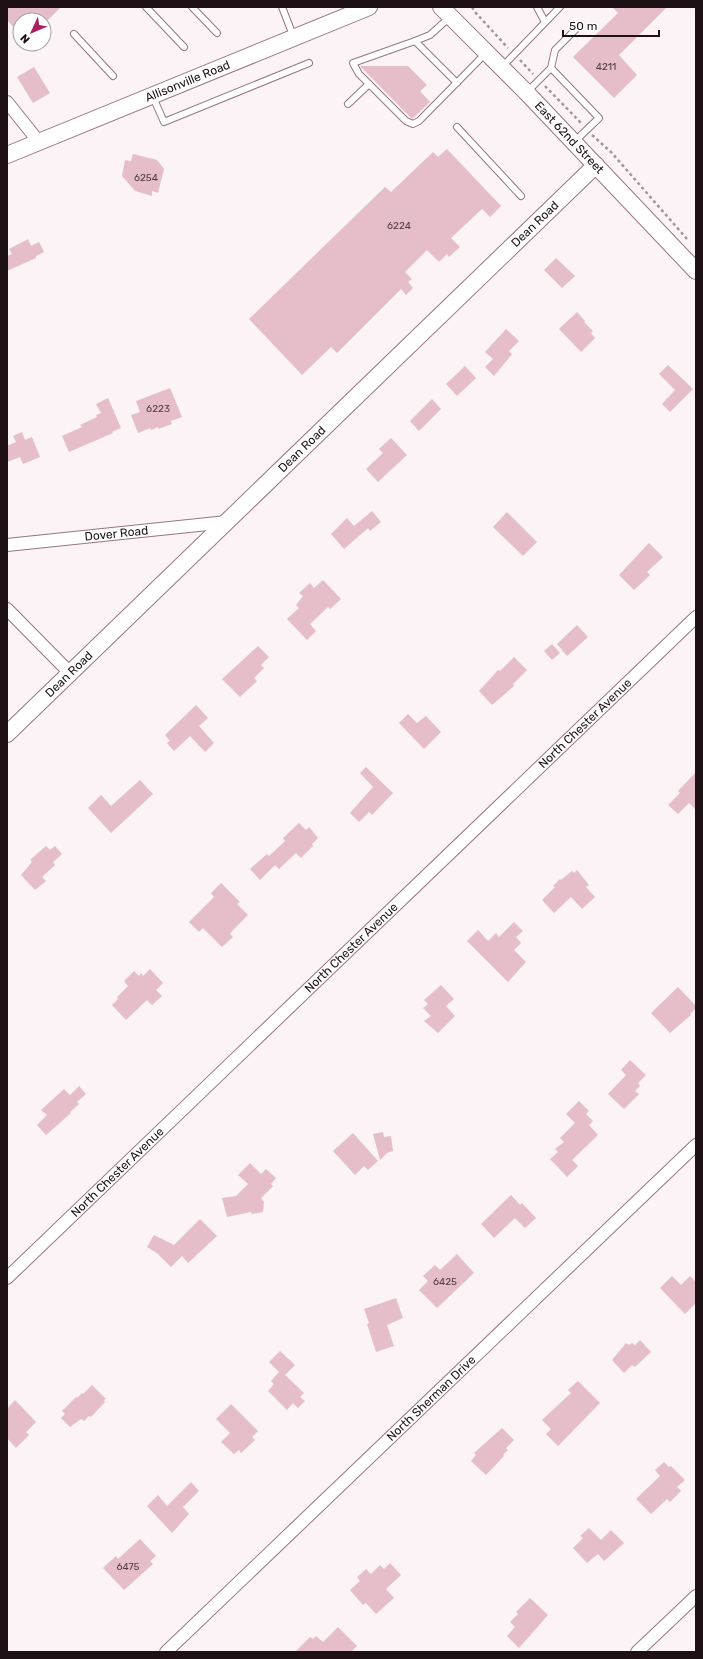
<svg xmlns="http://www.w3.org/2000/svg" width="703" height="1659" viewBox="0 0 703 1659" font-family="Rubik,sans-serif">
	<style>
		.building { fill: #e5beca }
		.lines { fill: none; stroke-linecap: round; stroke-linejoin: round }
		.lane-casing { stroke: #997581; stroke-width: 8 }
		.street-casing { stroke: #997581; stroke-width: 14 }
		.secondary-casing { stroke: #997581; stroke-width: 18 }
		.path { stroke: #a1979a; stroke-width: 2.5; stroke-dasharray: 3 3; stroke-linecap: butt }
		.lane { stroke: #fff; stroke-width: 6 }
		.street { stroke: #fff; stroke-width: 12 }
		.secondary { stroke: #fff; stroke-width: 16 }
		.labels { text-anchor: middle; stroke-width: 4; stroke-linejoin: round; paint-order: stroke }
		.number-label { font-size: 10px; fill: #503c42 }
		.street-label { font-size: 12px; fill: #1e1115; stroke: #fff }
	</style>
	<rect width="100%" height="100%" fill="#fbf3f5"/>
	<!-- building -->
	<g class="building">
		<path d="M7 7H61L48 20H20V34L7 20Z"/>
		<path d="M612 7H667L619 55 637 75 614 98 573 57 618 13Z"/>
		<path d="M360 66H408L427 85 420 91 430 102 412 119Z"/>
		<path d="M34 67 50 93 33 103 17 77Z"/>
		<path d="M447 149 501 206 490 217 482 209 451 238 460 247 449 257 447 254 439 262 427 250 405 272 412 279 408 282 413 288 406 295 401 289 337 353 331 347 302 375 249 319 385 187 391 192 433 152 438 157Z"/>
		<path d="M133 154 157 160 164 169 158 193 152 191V196L135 191 122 176 125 160 131 161Z"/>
		<path d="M28 239 31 246 39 242 44 252 36 256V258L7 271V256L12 254 9 249Z"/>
		<path d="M556 258 575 276 562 288 544 270Z"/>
		<path d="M577 312 585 321 584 322 593 331 591 333 595 338 581 352 559 329Z"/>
		<path d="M506 329 519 341 509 351 512 354 494 376 485 367 493 359 485 352Z"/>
		<path d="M668 365 693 389 670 412 662 404 675 390 659 374Z"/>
		<path d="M465 366 476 378 457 396 446 384Z"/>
		<path d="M170 388 182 417 171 421 172 424 158 429V427L151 430 150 428 138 433 131 415 140 412 136 401Z"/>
		<path d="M108 398 121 428 112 432 113 433 69 452 62 436 82 427 80 425 97 417 96 415 101 413 96 404Z"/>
		<path d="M432 399 441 409 419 431 410 421Z"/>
		<path d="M22 432 25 440 32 437 40 457 23 464 20 457 7 462V446L16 442 13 436Z"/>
		<path d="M391 438 407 455 378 482 366 469 383 453 379 449Z"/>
		<path d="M372 511 381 522 370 531 368 528 344 549 331 534 347 518 354 526Z"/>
		<path d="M507 512 537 542 523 556 493 527Z"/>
		<path d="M649 543 663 557 647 572 650 575 634 590 619 575Z"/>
		<path d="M323 580 341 599 330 609 328 607 310 624 316 631 307 640 287 619 299 608 296 605 303 596 299 593 310 583 314 588Z"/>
		<path d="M577 625 588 637 567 656 557 644Z"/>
		<path d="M552 644 560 653 552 660 544 651Z"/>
		<path d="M258 646 269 657 261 665 264 668 254 678 257 681 240 697 222 679Z"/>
		<path d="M514 657 527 670 513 684 514 686 492 705 479 691 498 670 500 671Z"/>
		<path d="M196 705 208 718 199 726 214 743 205 752 190 736 174 751 167 743 170 741 165 735Z"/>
		<path d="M408 714 417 723 426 716 441 732 424 749 399 723Z"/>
		<path d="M366 767 393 793 372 815 369 812 359 822 350 813 373 787 360 773Z"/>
		<path d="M696 772V810L689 803 678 814 668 805 680 793 678 791Z"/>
		<path d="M140 780 153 794 111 833 88 808 101 795 111 806Z"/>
		<path d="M299 823 306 830 309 827 318 838 312 844 313 846 301 858 296 853 279 869 275 865 260 880 250 869 267 854 269 856 283 843 285 841 283 838Z"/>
		<path d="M46 846 50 850 55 846 62 854 53 862 55 865 42 877 46 881 35 890 21 875 32 862 30 860Z"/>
		<path d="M577 870 589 885 586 887 595 897 582 909 571 897 554 913 542 900 555 887 553 886 560 879 561 880 572 871 574 873Z"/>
		<path d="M221 883 240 902 237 904 248 915 233 930 230 934 233 937 222 947 203 928 199 932 189 922 214 897 211 893Z"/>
		<path d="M514 922 523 931 516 937 521 943 514 950 526 962 508 982 467 941 478 930 488 941 496 933 499 937Z"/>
		<path d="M150 969 163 983 156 990 162 996 152 1005 147 1000 126 1020 112 1005 118 999 117 997 128 986 124 981 134 971 139 976 141 973 143 976Z"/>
		<path d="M441 985 454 999 446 1006 455 1016 438 1033 424 1021 431 1016 423 1008 428 1004 424 1000Z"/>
		<path d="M678 987 696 1006V1008L690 1014 691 1015 670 1033 651 1013Z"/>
		<path d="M630 1060 646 1075 638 1083 640 1086 635 1091 639 1094 624 1109 608 1094 626 1075 621 1070Z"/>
		<path d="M79 1086 86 1094 77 1102 79 1104 70 1112 71 1113 46 1135 37 1125 47 1115 41 1110 64 1089 70 1095Z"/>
		<path d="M579 1101 589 1111 586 1114 593 1121 589 1125 598 1135 572 1160 578 1166 567 1177 550 1159 558 1152 555 1149 564 1142 560 1138 575 1123 566 1114Z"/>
		<path d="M383 1132 384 1137 391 1136 393 1151 387 1153 380 1160 373 1134Z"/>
		<path d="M353 1133 378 1161 368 1170 364 1166 355 1175 333 1151Z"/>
		<path d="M250 1163 261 1174 266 1169 276 1178 271 1184 273 1186 261 1198 264 1202 263 1212 252 1214 251 1212 227 1217 222 1198 236 1196 248 1184 238 1175Z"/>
		<path d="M511 1195 520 1205 522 1203 536 1218 525 1228 515 1218 494 1238 481 1224Z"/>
		<path d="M200 1219 217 1236 188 1263 182 1256 171 1267 157 1253 147 1247 154 1235 174 1245Z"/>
		<path d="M457 1254 474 1273 437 1308 419 1290 428 1281 423 1276 435 1265 440 1270Z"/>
		<path d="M672 1276 681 1285 690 1276 696 1282V1303L685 1314 660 1288Z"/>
		<path d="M396 1298 403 1318 387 1325 394 1346 376 1352 367 1324 369 1323 364 1309Z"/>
		<path d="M640 1340 651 1352 635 1367 632 1365 624 1373 612 1360 626 1343 629 1345 632 1343 635 1345Z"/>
		<path d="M280 1351 295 1365 285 1375 304 1393 300 1397 305 1401 298 1408 293 1403 287 1410 268 1391 274 1384 271 1381 279 1372 269 1362Z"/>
		<path d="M578 1381 600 1403 558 1446 546 1434 551 1429 542 1420 571 1393 568 1390Z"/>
		<path d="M92 1385 106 1399 104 1400 105 1402 91 1417 89 1416 84 1421 81 1419 70 1427 61 1418 65 1414 62 1411 76 1397 77 1398 82 1393 83 1394Z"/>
		<path d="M15 1400 36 1422 26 1432 29 1435 16 1448 7 1438V1409Z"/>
		<path d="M231 1404 258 1431 252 1437 255 1440 241 1453 239 1450 234 1454 221 1442 230 1433 216 1419Z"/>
		<path d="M502 1428 514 1440 506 1448 508 1450 503 1455 504 1456 486 1475 471 1461 476 1455 474 1453Z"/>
		<path d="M664 1462 669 1467 671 1466 685 1480 677 1487 681 1491 670 1502 667 1499 651 1514 636 1499 660 1476 655 1470Z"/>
		<path d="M191 1482 199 1491 183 1507 189 1514 172 1533 147 1506 158 1495 167 1506Z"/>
		<path d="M589 1528 601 1540 611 1530 624 1543 604 1561 598 1554 587 1563 573 1548 583 1538 580 1536Z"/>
		<path d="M140 1539 156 1556 150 1561 153 1564 124 1590 103 1568 116 1556 118 1559Z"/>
		<path d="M390 1563 401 1575 386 1589 394 1598 376 1614 366 1603 363 1605 350 1590 360 1581 357 1577 366 1569 371 1574 380 1565 384 1569Z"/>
		<path d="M530 1598 548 1615 519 1648 507 1636 515 1627 510 1622 518 1614 516 1612Z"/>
		<path d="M338 1627 357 1646 351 1652H295L310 1637 313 1639 316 1636 323 1642Z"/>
	</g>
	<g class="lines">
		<defs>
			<g id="lane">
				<path d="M146 7 184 47"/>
				<path d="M192 7 217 33"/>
				<path d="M282 7 294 38"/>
				<path d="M537 7 545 22"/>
				<path d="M74 34 113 76"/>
				<path d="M415 41 430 35 450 17"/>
				<path d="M502 67 560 7"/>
				<path d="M551 68 555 50 578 27"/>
				<path d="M457 83 415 41 353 63 359 74 406 121 413 124 419 121 486 53"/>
				<path d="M528 91 551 68 599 118 574 142"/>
				<path d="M153 97 164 122 309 63"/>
				<path d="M348 104 369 84"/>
				<path d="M457 127 521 196"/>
			</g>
			<g id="street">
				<path d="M7 102 39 142"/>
				<path id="s1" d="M7 545 227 522"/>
				<path d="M7 609 70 673"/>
				<path id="s2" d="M7 1278 696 617"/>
				<path id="s3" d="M166 1652 696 1145"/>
				<path d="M637 1652 696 1596"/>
			</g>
			<g id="secondary">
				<path id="s4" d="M441 7 526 92 696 271"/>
				<path id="s5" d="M7 155 369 7"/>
				<path id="s6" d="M7 734 596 165"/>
			</g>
		</defs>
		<!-- lane casing -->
		<use href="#lane" class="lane-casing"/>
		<!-- street casing -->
		<use href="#street" class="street-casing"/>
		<!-- secondary casing -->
		<use href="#secondary" class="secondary-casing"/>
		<!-- path -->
		<g class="path">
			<path d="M472 7 475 12 508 48"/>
			<path d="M520 60 533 74"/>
			<path d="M545 86 582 124"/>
			<path d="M592 135 611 152 687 239"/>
		</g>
		<!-- lane -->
		<use href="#lane" class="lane"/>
		<!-- street -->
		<use href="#street" class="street"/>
		<!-- secondary -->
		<use href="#secondary" class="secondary"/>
	</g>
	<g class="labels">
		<!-- number labels -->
		<g class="number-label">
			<text x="606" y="70">4211</text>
			<text x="146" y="181">6254</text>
			<text x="399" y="229">6224</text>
			<text x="158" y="412">6223</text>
			<text x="445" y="1285">6425</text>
			<text x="128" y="1570">6475</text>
		</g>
		<!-- street labels -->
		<g class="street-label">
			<text dy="4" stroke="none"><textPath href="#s5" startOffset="195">Allisonville Road</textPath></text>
			<text dy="4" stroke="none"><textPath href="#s4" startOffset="183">East 62nd Street</textPath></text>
			<text dy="4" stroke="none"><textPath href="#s6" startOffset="734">Dean Road</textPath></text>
			<text dy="4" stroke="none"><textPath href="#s6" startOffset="410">Dean Road</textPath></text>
			<text dy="4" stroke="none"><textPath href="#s1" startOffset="110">Dover Road</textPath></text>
			<text dy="4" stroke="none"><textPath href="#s6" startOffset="86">Dean Road</textPath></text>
			<text dy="4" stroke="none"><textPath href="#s2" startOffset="801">North Chester Avenue</textPath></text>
			<text dy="4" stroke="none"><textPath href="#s2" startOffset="477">North Chester Avenue</textPath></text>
			<text dy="4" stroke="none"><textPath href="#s2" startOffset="153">North Chester Avenue</textPath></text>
			<text dy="4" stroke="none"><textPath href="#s3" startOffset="367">North Sherman Drive</textPath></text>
		</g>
	</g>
	<!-- border -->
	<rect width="703" height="1659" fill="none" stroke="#1e1115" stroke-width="16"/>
	<!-- north arrow -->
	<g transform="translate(32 32) rotate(226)"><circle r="19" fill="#ffffff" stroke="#a5a0a1"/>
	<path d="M0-3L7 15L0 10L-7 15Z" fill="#aa1f61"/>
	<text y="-6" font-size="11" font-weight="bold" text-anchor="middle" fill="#1e1115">N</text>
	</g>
	<!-- scale -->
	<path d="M563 30v6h96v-6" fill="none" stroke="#1e1115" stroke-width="2"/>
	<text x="569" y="30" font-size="12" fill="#1e1115" stroke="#ffffff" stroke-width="3" paint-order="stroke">50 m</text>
</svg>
